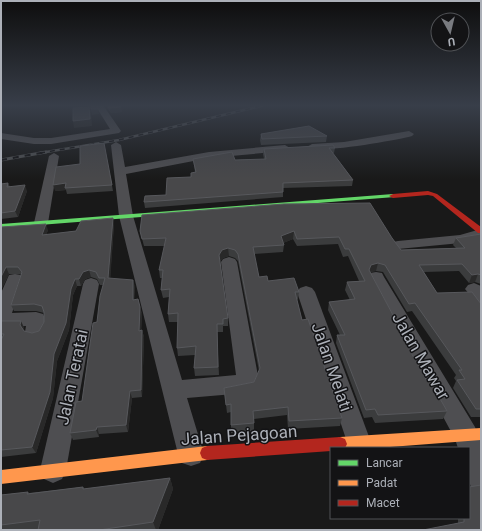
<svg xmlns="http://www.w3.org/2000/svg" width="482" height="531" viewBox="0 0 482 531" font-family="Roboto,sans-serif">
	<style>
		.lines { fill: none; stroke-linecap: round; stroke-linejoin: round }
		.street { fill: #4e4e51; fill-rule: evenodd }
		.fast { fill: #63d668; fill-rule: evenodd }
		.slow { fill: #ff974d; fill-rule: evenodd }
		.jam { fill: #b3261e; fill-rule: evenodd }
		.rail-far1-casing { stroke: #4e5052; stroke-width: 2.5 }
		.rail-casing { stroke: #4e5052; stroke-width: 3 }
		.rail-far1 { stroke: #131315; stroke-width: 1.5; stroke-dasharray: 5; stroke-linecap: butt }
		.rail { stroke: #131315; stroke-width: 2; stroke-dasharray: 6; stroke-linecap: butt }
		.wall { fill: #3b3c3d }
		.shaded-wall { fill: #292929 }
		.building { fill: #48484a; stroke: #57585c }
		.labels { text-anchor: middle; stroke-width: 3; stroke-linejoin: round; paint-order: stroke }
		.near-street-label { font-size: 17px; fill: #acb0b8; stroke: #131315 }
	</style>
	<rect width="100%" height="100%" fill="#191919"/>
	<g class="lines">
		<!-- street -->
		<g class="street">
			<path d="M95 105H103L121 131 119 133 51 144H34L1 139V133L34 138H51L110 129Z"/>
			<path d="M409 131 414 134 412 136C398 140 314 155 307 147L312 144 344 142Z"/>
			<path d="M116 142 121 145 125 167 209 152 285 145 290 148 285 151 209 158 126 174 133 216 182 380 236 375 221 262 223 259 229 257 235 259 237 262 258 376 252 387 234 394 187 398 204 454 200 463 191 466 182 463 178 454 119 216 111 145Z"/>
			<path d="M54 153 59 156 48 223 46 226H36L34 223 49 156Z"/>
			<path d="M481 229V238L461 243 398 249 393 248 391 245 393 242 398 241 460 235Z"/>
			<path d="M376 272 382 273 384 277 475 427 481 443V492L472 488 469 482V448H458L455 439 368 277 370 273Z"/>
			<path d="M15 274 21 275 23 279 12 313 36 312 43 314C47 321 46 330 42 337L35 339 28 337 25 332 26 326 1 327V293L9 275Z"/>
			<path d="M91 278 97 280 99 284 66 470 62 479 53 483 44 479 40 470 83 284 85 280Z"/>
			<path d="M474 283 481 286V303L475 301 465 289 468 285Z"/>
			<path d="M306 286 312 288 315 292 371 442 369 448H349L297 292 300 288Z"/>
		</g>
		<!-- fast -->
		<path class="fast" d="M393 194 397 196 395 197 1 228V224Z"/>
		<!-- slow -->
		<g class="slow">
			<path d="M481 428V440L377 448H335L333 444 335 439 340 437Z"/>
			<path d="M207 446 212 448 214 453 212 458 207 460 1 484V470Z"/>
		</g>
		<!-- jam -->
		<g class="jam">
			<path d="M428 191 437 194 481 227V233H478L433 196 428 195 393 198 389 196 393 194Z"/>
			<path d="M340 437 345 439 347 444 345 448H331V451L207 460 202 458 200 453 202 448 207 446Z"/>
		</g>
		<defs>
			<path id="rail-far1" d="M40 153 119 140 265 105"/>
			<path id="rail" d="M1 160 46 152"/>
		</defs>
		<!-- rail-far1 casing -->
		<use href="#rail-far1" class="rail-far1-casing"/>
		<!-- rail casing -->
		<use href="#rail" class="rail-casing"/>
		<!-- rail-far1 -->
		<use href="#rail-far1" class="rail-far1"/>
		<!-- rail -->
		<use href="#rail" class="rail"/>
	</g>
	<!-- wall -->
	<g class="wall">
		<path d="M105 105H118L122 112 111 113Z"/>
		<path d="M261 134 327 136 326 142 261 145 260 140Z"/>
		<path d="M104 143 113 191 67 194 66 190 55 191 80 164Z"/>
		<path d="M335 148 334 153H333L353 180 352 186 283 188V197L145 208 144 202 166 195 191 177 195 172 193 159 235 160 264 159 263 154 264 149Z"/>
		<path d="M8 183 10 187 27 191 18 217 1 219V184Z"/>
		<path d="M142 215 392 238 401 250 456 248 453 245 456 238 481 234V284L475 282 469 283 459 271 424 272 437 293 481 304V417H471L453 388 456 381 454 378 456 375 412 311 407 312 383 272 376 271 370 272 394 317 393 320 427 381 447 411 443 419 375 423 372 417 364 418 336 343 337 335H340L328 310 329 302 350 300 345 290 347 282 359 281 348 256 343 257 338 244 297 246 293 239 283 243 284 245 283 252 254 254 259 277 268 281 299 292 298 299 297 300 302 320 342 418 340 426 288 429 287 415 254 419V431L231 433V412L227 413 224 388 254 382 259 371 238 261 235 258 229 256 223 258 220 261 228 318V326H223V332H217L219 375 195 376 194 368 195 355 178 356 177 348 178 322H169L168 314 169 297 163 298 161 290 162 278H160L159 270 165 246H144L140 231Z"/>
		<path d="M114 224 110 278 135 286 134 299 142 313 141 331 142 330 144 337 142 397 132 398 128 432 99 434V437L73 440 70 433 82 401 97 322 103 285H100L97 279 91 277 85 279 81 286H77L73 295 69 330 57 361 53 398 36 453 1 457V321H21L24 328V331L32 333 39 331 44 322V313L36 311H14L11 305 21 274H9L1 290V227L48 230 46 235 76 231Z"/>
		<path d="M170 478 173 489 158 530H1V495L28 492 29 493 83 487 84 489Z"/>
		<path d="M458 518H469L481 530 458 523Z"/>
	</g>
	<!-- shaded-wall -->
	<g class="shaded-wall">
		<path d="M89 107 91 113 92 126 74 128 73 121Z"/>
		<path d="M121 107 122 112 111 113 109 108Z"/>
		<path d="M91 109H98L99 114 92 115Z"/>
		<path d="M66 183 65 188 66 190 55 191 53 185Z"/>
		<path d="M25 185 27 191 18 217 15 211Z"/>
		<path d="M113 218 114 224 110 284 108 278Z"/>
		<path d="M46 224 48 230 44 242 42 235Z"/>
		<path d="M294 231 293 239 281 244V236Z"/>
		<path d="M228 248 229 256 223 258 220 262 219 255 222 250Z"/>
		<path d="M378 263 376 271 369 272V270L371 265Z"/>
		<path d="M6 267 9 274 1 290V277Z"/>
		<path d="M89 270 91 277 85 279 81 286 79 279 83 272Z"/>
		<path d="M478 274 475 282 469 283 472 275Z"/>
		<path d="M75 279 77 286 73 295 69 330 57 361 53 398 36 453 32 447 54 354 71 289Z"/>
		<path d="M133 280 135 286 134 306 133 300Z"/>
		<path d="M140 307 142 313 141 338 139 331Z"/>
		<path d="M21 321 24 328V332L20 325Z"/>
		<path d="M142 330 144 337 142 397 141 390Z"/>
		<path d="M130 391 132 398 128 432 126 425Z"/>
		<path d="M97 427 99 434V437L96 430Z"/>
		<path d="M170 478 173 489 158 530H156L153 522Z"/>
	</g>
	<!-- building -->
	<g class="building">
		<path d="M91 105H96L98 109H91Z"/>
		<path d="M108 105H118L121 107 109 108Z"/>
		<path d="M89 107 90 119 73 121V108Z"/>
		<path d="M309 126 327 136 262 139 261 134Z"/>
		<path d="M104 143 112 185 65 188 66 183 53 185 56 167 80 164V146Z"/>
		<path d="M333 145 335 148H329L353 180 283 183V192L144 202 145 196 166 195 167 178 191 177V173L196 172 193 159 232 152 235 160 266 159 264 149Z"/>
		<path d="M8 183 7 187 25 185 15 211 1 213V184Z"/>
		<path d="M370 203 392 238 401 250 465 248 456 238 481 234V275L478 274 472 275 462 264 419 265 437 293 472 292 481 304V409H476L457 380 465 379 459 370H462L415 303 409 304 385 265 378 263 371 265 369 270 394 317H391L427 381H430L447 411 378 415 375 409 366 410 337 335H345L329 302 355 299 347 282 365 281 349 249H345L339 237 297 239 294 231 281 236 284 245 253 247 259 277 267 276 268 281 294 278 299 292H295L302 320 308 319 342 418 289 421 288 407 253 411 254 423 231 425V404L226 405 224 388 254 382 260 368 238 254 235 250 228 248 222 250 219 255 228 318 223 319V324H217L218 367 194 368 196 346 177 348 178 313 168 314 170 289 161 290 163 270H159L166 238 142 239 140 231 142 215 284 204Z"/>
		<path d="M113 218 108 278 133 280V300L138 299 140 307 139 331 142 330 141 390 130 391 126 425 97 427 96 430 70 433 76 402 82 401 93 323 97 322 100 296 105 278H99L96 272 89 270 83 272 79 279H75L71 289 66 323 54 354 50 392 32 447 1 450V340L4 334H1V321H21L20 325 24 331 32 333 39 331 44 322V312L42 306 34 304 11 305 22 272 18 267H6L1 277V227L46 224 42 235 76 231 81 221Z"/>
		<path d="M170 478 153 522 99 530H38L40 520 1 525V495L28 492 27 494 83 487V489Z"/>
		<path d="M481 485V530H423L464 522V518H469V487Z"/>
	</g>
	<!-- sky -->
	<linearGradient id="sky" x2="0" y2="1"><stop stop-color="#0e0e0e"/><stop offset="0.59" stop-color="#383e49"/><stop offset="1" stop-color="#383e49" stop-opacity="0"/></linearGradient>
	<rect width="482" height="179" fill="url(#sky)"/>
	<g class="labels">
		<!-- near-street labels -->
		<g class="near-street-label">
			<text transform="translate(421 356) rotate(60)" y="6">Jalan Mawar</text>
			<text transform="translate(332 367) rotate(71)" y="6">Jalan Melati</text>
			<text transform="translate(72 377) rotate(-78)" y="6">Jalan Teratai</text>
			<text transform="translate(239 435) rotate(-4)" y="6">Jalan Pejagoan</text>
		</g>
	</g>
	<!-- border -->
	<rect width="482" height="531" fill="none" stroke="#acb0b8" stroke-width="4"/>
	<!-- legend -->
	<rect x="330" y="447" width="140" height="72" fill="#131315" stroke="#505256"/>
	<rect x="338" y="460" width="20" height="6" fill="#63d668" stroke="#505256"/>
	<text x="366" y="467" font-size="12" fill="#acb0b8">Lancar</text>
	<rect x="338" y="480" width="20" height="6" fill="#ff974d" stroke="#505256"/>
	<text x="366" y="487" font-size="12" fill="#acb0b8">Padat</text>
	<rect x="338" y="500" width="20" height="6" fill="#b3261e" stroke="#505256"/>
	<text x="366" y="507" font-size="12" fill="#acb0b8">Macet</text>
	<!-- north arrow -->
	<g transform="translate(450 32) rotate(172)"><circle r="19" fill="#131315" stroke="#505256"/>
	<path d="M0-3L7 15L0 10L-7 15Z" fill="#797b80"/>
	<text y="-6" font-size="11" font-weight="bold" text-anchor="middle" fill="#acb0b8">U</text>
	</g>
</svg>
